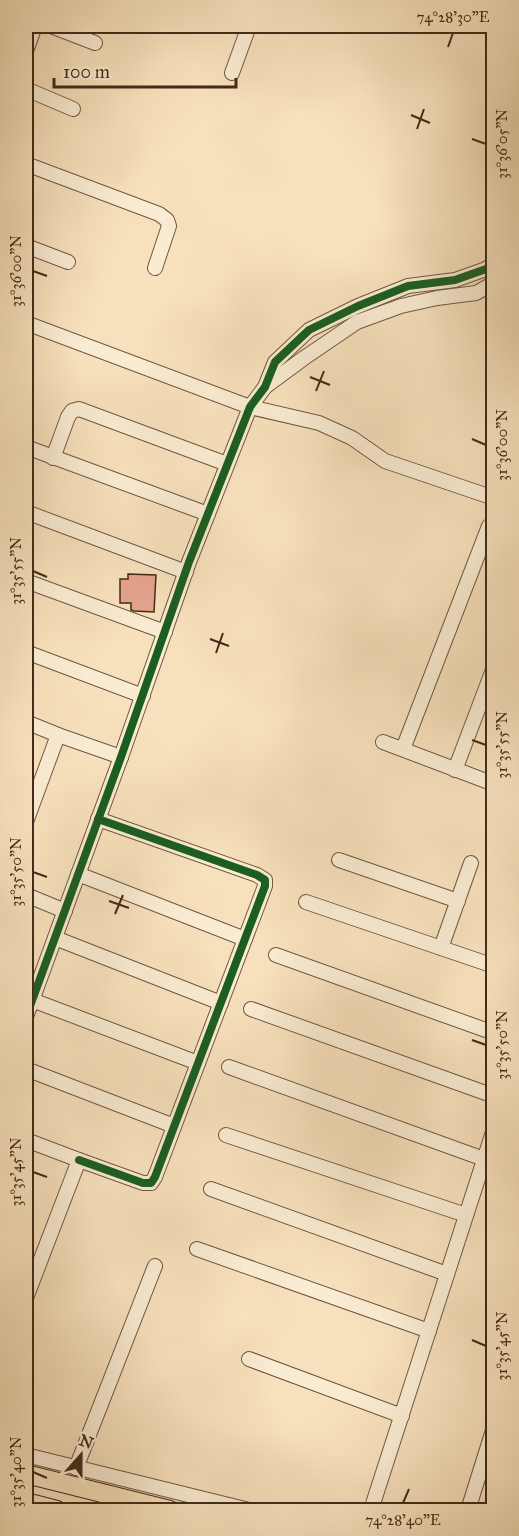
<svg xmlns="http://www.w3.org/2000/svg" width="519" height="1536" viewBox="0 0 519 1536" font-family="'IM FELL Great Primer',serif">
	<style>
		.building { fill: #e5a48f; stroke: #432a17; stroke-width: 1.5 }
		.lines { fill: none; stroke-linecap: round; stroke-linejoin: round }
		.minor-casing { stroke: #705840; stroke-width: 16 }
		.highway-casing { stroke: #432a17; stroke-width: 20 }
		.minor { stroke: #faecd3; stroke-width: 14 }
		.highway { stroke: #f7e1bc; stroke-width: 18 }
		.cycleway-casing { stroke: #faecd3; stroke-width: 11 }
		.cycleway { stroke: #1b5e20; stroke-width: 8 }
		.ticks { fill: none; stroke: #432a17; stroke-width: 2 }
		.neatline { fill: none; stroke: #432a17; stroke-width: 2 }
		.ticks-label { font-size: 15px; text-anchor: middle; fill: #432a17 }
	</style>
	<rect width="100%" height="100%" fill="#f7e1bc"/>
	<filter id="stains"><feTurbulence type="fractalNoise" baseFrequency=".00333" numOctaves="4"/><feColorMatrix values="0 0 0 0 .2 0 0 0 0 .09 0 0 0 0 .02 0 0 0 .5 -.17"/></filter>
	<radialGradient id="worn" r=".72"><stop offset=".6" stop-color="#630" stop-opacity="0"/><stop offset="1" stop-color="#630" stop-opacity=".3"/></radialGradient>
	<!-- building -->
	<path class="building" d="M128 574 156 575 154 612 134 611 131 610V603H120V579H128Z"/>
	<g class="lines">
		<defs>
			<g id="minor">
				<path d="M51 26 95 43"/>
				<path d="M26 51 35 26"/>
				<path d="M232 73 249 26"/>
				<path d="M26 89 73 109"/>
				<path d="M26 164 159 214 167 220 169 226 155 268"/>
				<path d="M26 246 68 262"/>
				<path d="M26 323 250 407 319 423 352 438 385 461 494 498"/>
				<path d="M266 386 304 358 357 322 401 306 437 298 476 293 494 283"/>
				<path d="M26 447 208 514"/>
				<path d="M53 458 68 417 72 411 79 409 227 464"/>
				<path d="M26 512 186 572"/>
				<path d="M26 581 165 632"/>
				<path d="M26 652 143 696"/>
				<path d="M26 722 58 735"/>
				<path d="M383 742 494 784"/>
				<path d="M403 749 489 526"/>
				<path d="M455 770 494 667"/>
				<path d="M26 822 58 735 121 757"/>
				<path d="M339 860 458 901"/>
				<path d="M78 874 245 939"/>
				<path d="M26 895 65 911"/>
				<path d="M306 902 494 966"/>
				<path d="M55 938 221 1003"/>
				<path d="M441 948 471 863"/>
				<path d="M276 955 494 1033"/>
				<path d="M32 1000 198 1063"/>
				<path d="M251 1009 494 1096"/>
				<path d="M26 1017 121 757 189 562 250 407 265 387 275 362 309 330 358 306 408 286 455 280 486 269 494 263"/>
				<path d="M229 1067 484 1159"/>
				<path d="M26 1069 174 1126"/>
				<path d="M226 1135 466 1215"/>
				<path d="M26 1140 79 1160 26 1298"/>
				<path d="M79 1160 143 1183H151L155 1177 265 886V880L257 875 98 819"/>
				<path d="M211 1189 447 1274"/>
				<path d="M197 1249 429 1331"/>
				<path d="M249 1359 402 1416"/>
				<path d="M26 1455 249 1510"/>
				<path d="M76 1468 155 1266"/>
				<path d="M371 1510 494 1129"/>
				<path d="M468 1510 494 1427"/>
			</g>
			<g id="highway">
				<path d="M26 1474 170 1510"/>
				<path d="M26 1502 57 1510"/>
			</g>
		</defs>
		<!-- minor casing -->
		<use href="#minor" class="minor-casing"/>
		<!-- highway casing -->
		<use href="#highway" class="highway-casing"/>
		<!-- minor -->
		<use href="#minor" class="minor"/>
		<!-- highway -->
		<use href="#highway" class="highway"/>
		<defs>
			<g id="cycleway">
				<path d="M26 1017 121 757 189 562 250 407 265 387 275 362 309 330 358 306 408 286 455 280 486 269 494 263"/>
				<path d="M79 1160 143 1183H151L155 1177 265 886V880L257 875 98 819"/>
			</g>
		</defs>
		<!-- cycleway casing -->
		<use href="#cycleway" class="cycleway-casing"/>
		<!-- cycleway -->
		<use href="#cycleway" class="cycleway"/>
	</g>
	<!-- ticks -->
	<path class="ticks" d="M448 47 453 33M411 115 430 123M417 129 424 109M472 139 486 144M33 271 47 276M310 377 330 385M316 391 324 371M472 439 486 445M33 571 47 577M210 639 229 646M216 653 223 633M472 740 486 745M33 872 47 877M109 901 129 908M115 914 123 895M472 1040 486 1045M33 1172 47 1177M472 1340 486 1346M33 1472 47 1478M403 1503 409 1489"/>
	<!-- margin -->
	<rect width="519" height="1536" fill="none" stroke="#f7e1bc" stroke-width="66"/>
	<!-- north arrow -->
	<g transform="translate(81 1455) rotate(21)" stroke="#faecd3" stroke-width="4.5" paint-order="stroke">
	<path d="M0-4.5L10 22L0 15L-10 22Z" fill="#432a17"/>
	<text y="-9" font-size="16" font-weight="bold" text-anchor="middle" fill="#432a17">N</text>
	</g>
	<!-- scale -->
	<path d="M54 78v9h182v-9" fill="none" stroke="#432a17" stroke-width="3"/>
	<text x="63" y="78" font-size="18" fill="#432a17" stroke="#faecd3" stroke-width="4.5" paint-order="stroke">100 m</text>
	<rect x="33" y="33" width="453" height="1470" class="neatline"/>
	<g class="ticks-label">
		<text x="453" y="22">74°28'30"E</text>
		<text transform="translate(502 144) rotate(-90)" y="5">31°36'05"N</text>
		<text transform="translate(16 271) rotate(-90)" y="5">31°36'00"N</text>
		<text transform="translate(502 445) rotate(-90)" y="5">31°36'00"N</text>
		<text transform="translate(16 571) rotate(-90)" y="5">31°35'55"N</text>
		<text transform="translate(502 745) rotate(-90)" y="5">31°35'55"N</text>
		<text transform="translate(16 872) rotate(-90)" y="5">31°35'50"N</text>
		<text transform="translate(502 1045) rotate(-90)" y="5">31°35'50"N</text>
		<text transform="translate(16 1172) rotate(-90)" y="5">31°35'45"N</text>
		<text transform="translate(502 1346) rotate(-90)" y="5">31°35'45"N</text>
		<text transform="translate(16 1472) rotate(-90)" y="5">31°35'40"N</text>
		<text x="403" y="1525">74°28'40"E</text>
	</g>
	<rect width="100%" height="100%" filter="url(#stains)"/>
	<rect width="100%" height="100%" fill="url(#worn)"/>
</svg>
